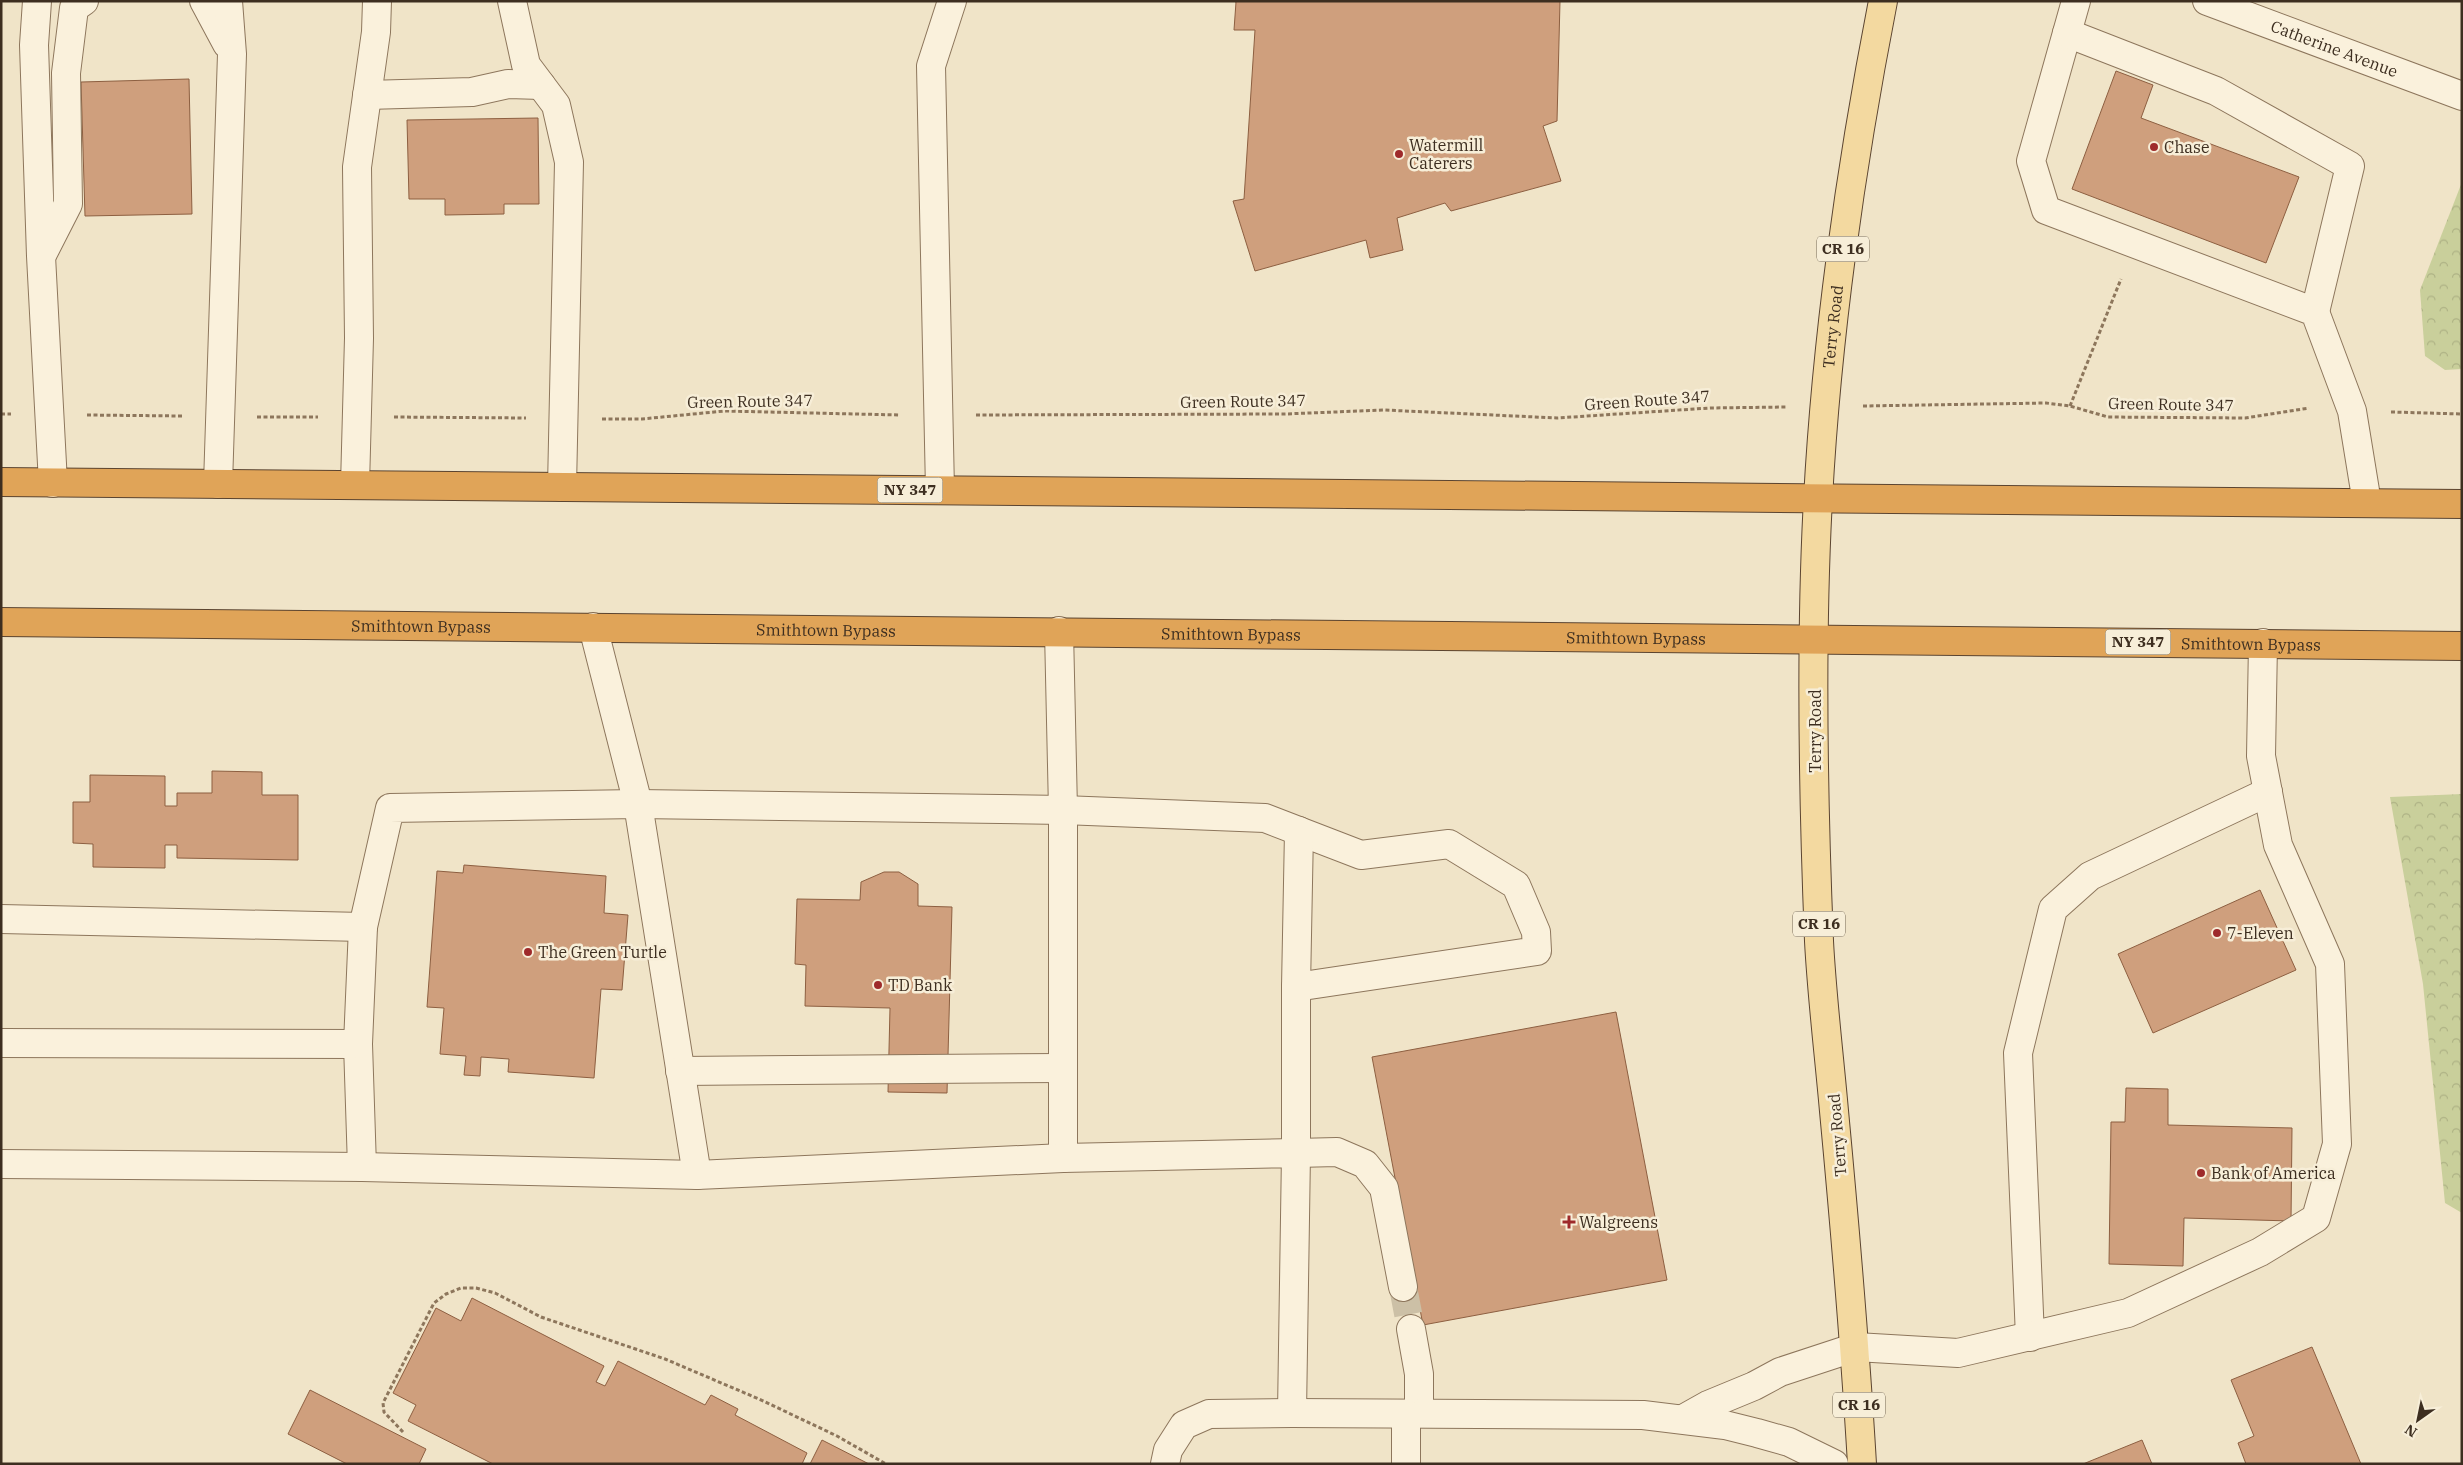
<svg xmlns="http://www.w3.org/2000/svg" width="2463" height="1465" viewBox="0 0 2463 1465" font-family="'IBM Plex Serif',serif">
	<style>
		.forest { fill: url(#forest-crowns) }
		.building { fill: #cf9f7d; stroke: #8d5f41 }
		.lines { fill: none; stroke-linecap: round; stroke-linejoin: round }
		.minor-tunnel { stroke: #ccc0a6; stroke-width: 28; stroke-dasharray: 28 14; stroke-linecap: butt }
		.minor-casing { stroke: #8d765c; stroke-width: 30 }
		.major-casing { stroke: #5b4430; stroke-width: 30 }
		.highway-casing { stroke: #5b4430; stroke-width: 30 }
		.path { stroke: #8d765c; stroke-width: 3; stroke-dasharray: 4 2.5; stroke-linecap: butt }
		.minor { stroke: #faf1dc; stroke-width: 28 }
		.major { stroke: #f3d9a0; stroke-width: 28 }
		.highway { stroke: #e0a458; stroke-width: 28 }
		.poi-dot { fill: #9e2a2b; stroke: #f7eed8; stroke-width: 2 }
		.labels { text-anchor: middle; stroke-width: 5; stroke-linejoin: round; paint-order: stroke }
		.shield { fill: #f7eed8; stroke: #756857; stroke-width: 1 }
		.shield-label { font-size: 15px; font-weight: bold; fill: #3d2e20 }
		.street-label { font-size: 16px; fill: #3d2e20; stroke: #f7eed8 }
		.poi-label { font-size: 16px; fill: #3d2e20; stroke: #f7eed8; text-anchor: start }
	</style>
	<defs>
		<pattern id="forest-crowns" width="20" height="18" patternUnits="userSpaceOnUse" patternTransform="scale(1.25)"><rect width="20" height="18" fill="#c9cf9b"/><path d="M2 6a3 3 0 1 1 6 0M12 15a3 3 0 1 1 6 0" fill="none" stroke="#aeb285"/></pattern>
	</defs>
	<rect width="100%" height="100%" fill="#f0e4c8"/>
	<!-- forest -->
	<g class="forest">
		<path d="M2462 182V369L2445 370 2425 356 2420 290Z"/>
		<path d="M2462 794V1213L2445 1203 2423 984 2390 797Z"/>
	</g>
	<!-- building -->
	<g class="building">
		<path d="M1233 1H1560L1557 121 1543 126 1561 181 1451 211 1445 203 1397 218 1403 250 1370 258 1366 240 1255 271 1233 201 1244 199 1255 30H1234L1236 2Z"/>
		<path d="M2116 71 2153 85 2141 118 2299 177 2266 263 2072 189Z"/>
		<path d="M189 79 192 214 85 216 81 82Z"/>
		<path d="M538 118 539 204H504V214L445 215V199H409L407 120Z"/>
		<path d="M212 771 262 772V795H298V860L177 858V845H165V868L93 867V844L73 843V802H90V775L165 776V806H177V793H212Z"/>
		<path d="M464 865 606 876 604 913 628 915 622 990 601 989 594 1078 508 1072 509 1059 481 1057 480 1076 464 1075 466 1056 440 1054 444 1008 427 1007 437 871 463 873Z"/>
		<path d="M884 872H899L918 884V906L952 907 947 1093 888 1092 890 1008 805 1006 806 965 795 964 797 899 860 900 861 882Z"/>
		<path d="M2260 890 2296 970 2153 1033 2118 954Z"/>
		<path d="M1616 1012 1667 1280 1423 1325 1372 1057Z"/>
		<path d="M2126 1088 2168 1089V1125L2292 1128 2291 1221 2184 1218 2183 1266 2109 1264 2111 1122H2125Z"/>
		<path d="M472 1298 604 1366 596 1382 605 1386 618 1361 705 1405 711 1395 738 1409 735 1415 807 1453 802 1464H493L408 1421 416 1405 393 1393 436 1308 461 1321Z"/>
		<path d="M2312 1347 2361 1464H2246L2238 1443 2254 1436 2231 1380Z"/>
		<path d="M310 1390 426 1449 419 1464H347L288 1434Z"/>
		<path d="M822 1440 869 1464H810Z"/>
		<path d="M2142 1440 2152 1464H2083Z"/>
	</g>
	<g class="lines">
		<!-- minor-tunnel -->
		<path class="minor-tunnel" d="M1403 1287 1411 1329"/>
		<defs>
			<g id="minor">
				<path d="M37 1 34 45 41 256 53 483"/>
				<path d="M204 1 227 44"/>
				<path d="M512 1 526 65 556 105 569 162 562 487"/>
				<path d="M2076 1 2031 161 2046 210 2315 312 2352 411 2367 503"/>
				<path id="s1" d="M2207 1 2462 96"/>
				<path d="M2067 33 2216 91 2350 166 2315 312"/>
				<path d="M367 95 472 92 508 84 541 85"/>
				<path d="M43 253 68 204 66 73 74 8 84 1"/>
				<path d="M218 484 232 54 228 1"/>
				<path d="M355 485 359 338 357 167 376 32 377 1"/>
				<path d="M940 490 931 66 952 1"/>
				<path d="M593 627 638 804 697 1175"/>
				<path d="M1059 631 1063 810V1158"/>
				<path d="M1 919 363 927 390 808 638 804 1063 810 1265 818 1361 855 1449 844 1516 885 1536 932 1537 951 1296 987V1153L1337 1152 1365 1164 1384 1188 1403 1287"/>
				<path d="M1296 987 1299 831"/>
				<path d="M1 1043 358 1044 362 1167"/>
				<path d="M358 1044 363 927"/>
				<path d="M680 1071 1062 1068"/>
				<path d="M1 1164 362 1167 697 1175 1063 1158 1296 1153 1292 1413"/>
				<path d="M1411 1329 1419 1374V1413"/>
				<path d="M2030 1337 2018 1053 2053 909 2090 876 2268 792"/>
				<path d="M1683 1419 1708 1405 1754 1386 1780 1372 1856 1347 1958 1353 2128 1313 2260 1252 2316 1218 2337 1144 2330 964 2278 845 2261 756 2263 643"/>
				<path d="M1165 1464 1168 1450 1184 1425 1209 1414 1292 1413 1643 1415 1725 1425 1757 1433 1789 1442 1834 1464"/>
				<path d="M1406 1464V1414"/>
			</g>
			<g id="major">
				<path id="s2" d="M1862 1464C1855 1346 1845 1228 1834 1111 1829 1054 1822 998 1819 941 1813 794 1810 646 1818 499 1827 332 1851 165 1883 1"/>
			</g>
			<g id="highway">
				<path d="M1 482 2462 504"/>
				<path id="s3" d="M1 622 2462 646"/>
			</g>
		</defs>
		<!-- minor casing -->
		<use href="#minor" class="minor-casing"/>
		<!-- major casing -->
		<use href="#major" class="major-casing"/>
		<!-- highway casing -->
		<use href="#highway" class="highway-casing"/>
		<!-- path -->
		<g class="path">
			<path d="M1863 406 2046 403 2070 406 2108 417 2245 418 2309 408"/>
			<path d="M2070 406 2121 279"/>
			<path d="M2391 412 2462 414"/>
			<path d="M1 414H11"/>
			<path d="M87 415 183 416"/>
			<path d="M976 415 1285 414 1384 410 1557 418 1710 408 1787 407"/>
			<path d="M257 417H318"/>
			<path d="M394 417 526 418"/>
			<path d="M602 419H642L724 411 900 415"/>
			<path d="M403 1432 384 1412 383 1403 434 1303 446 1294 461 1288H476L495 1293 541 1317 665 1359 759 1399 837 1436 886 1464"/>
		</g>
		<!-- minor -->
		<use href="#minor" class="minor"/>
		<!-- major -->
		<use href="#major" class="major"/>
		<!-- highway -->
		<use href="#highway" class="highway"/>
	</g>
	<!-- markers -->
	<g class="poi-dot">
		<circle cx="2154" cy="147" r="5"/>
		<circle cx="1399" cy="154" r="5"/>
		<circle cx="2217" cy="933" r="5"/>
		<circle cx="528" cy="952" r="5"/>
		<circle cx="878" cy="985" r="5"/>
		<circle cx="2201" cy="1173" r="5"/>
		<path d="M1566.5 1214.5h5v5h5v5h-5v5h-5v-5h-5v-5h5z"/>
	</g>
	<g class="labels">
		<!-- shield labels -->
		<g class="shield">
			<rect x="1817" y="236.5" width="52" height="25" rx="4"/>
			<rect x="877.5" y="477.5" width="65" height="25" rx="4"/>
			<rect x="2105.5" y="629.5" width="65" height="25" rx="4"/>
			<rect x="1793" y="911.5" width="52" height="25" rx="4"/>
			<rect x="1833" y="1392.5" width="52" height="25" rx="4"/>
		</g>
		<g class="shield-label">
			<text x="1843" y="254">CR 16</text>
			<text x="910" y="495">NY 347</text>
			<text x="2138" y="647">NY 347</text>
			<text x="1819" y="929">CR 16</text>
			<text x="1859" y="1410">CR 16</text>
		</g>
		<!-- street labels -->
		<g class="street-label">
			<text dy="6" stroke="none"><textPath href="#s1" startOffset="136">Catherine Avenue</textPath></text>
			<text dy="6" stroke="none"><textPath href="#s2" startOffset="1140">Terry Road</textPath></text>
			<text transform="translate(1647 400) rotate(-4)" y="6">Green Route 347</text>
			<text transform="translate(750 401) rotate(-1)" y="6">Green Route 347</text>
			<text transform="translate(1243 401) rotate(-1)" y="6">Green Route 347</text>
			<text transform="translate(2171 404) rotate(1)" y="6">Green Route 347</text>
			<text dy="6" stroke="none"><textPath href="#s3" startOffset="420">Smithtown Bypass</textPath></text>
			<text dy="6" stroke="none"><textPath href="#s3" startOffset="825">Smithtown Bypass</textPath></text>
			<text dy="6" stroke="none"><textPath href="#s3" startOffset="1230">Smithtown Bypass</textPath></text>
			<text dy="6" stroke="none"><textPath href="#s3" startOffset="1635">Smithtown Bypass</textPath></text>
			<text dy="6" stroke="none"><textPath href="#s3" startOffset="2250">Smithtown Bypass</textPath></text>
			<text transform="translate(1815 731) rotate(-90)" y="6">Terry Road</text>
			<text transform="translate(1837 1135) rotate(-95)" y="6">Terry Road</text>
		</g>
		<!-- poi labels -->
		<g class="poi-label">
			<text x="1409" y="151">Watermill<tspan x="1409" dy="18">Caterers</tspan></text>
			<text x="2164" y="153">Chase</text>
			<text x="2227" y="939">7-Eleven</text>
			<text x="538" y="958">The Green Turtle</text>
			<text x="888" y="991">TD Bank</text>
			<text x="2211" y="1179">Bank of America</text>
			<text x="1579" y="1228">Walgreens</text>
		</g>
	</g>
	<!-- border -->
	<rect width="2463" height="1465" fill="none" stroke="#3d2e20" stroke-width="5"/>
	<!-- north arrow -->
	<g transform="translate(2418 1420) rotate(213)" stroke="#f7eed8" stroke-width="4" paint-order="stroke">
	<path d="M0-4L9 19L0 12L-9 19Z" fill="#3d2e20"/>
	<text y="-8" font-size="14" font-weight="bold" text-anchor="middle" fill="#3d2e20">N</text>
	</g>
</svg>
